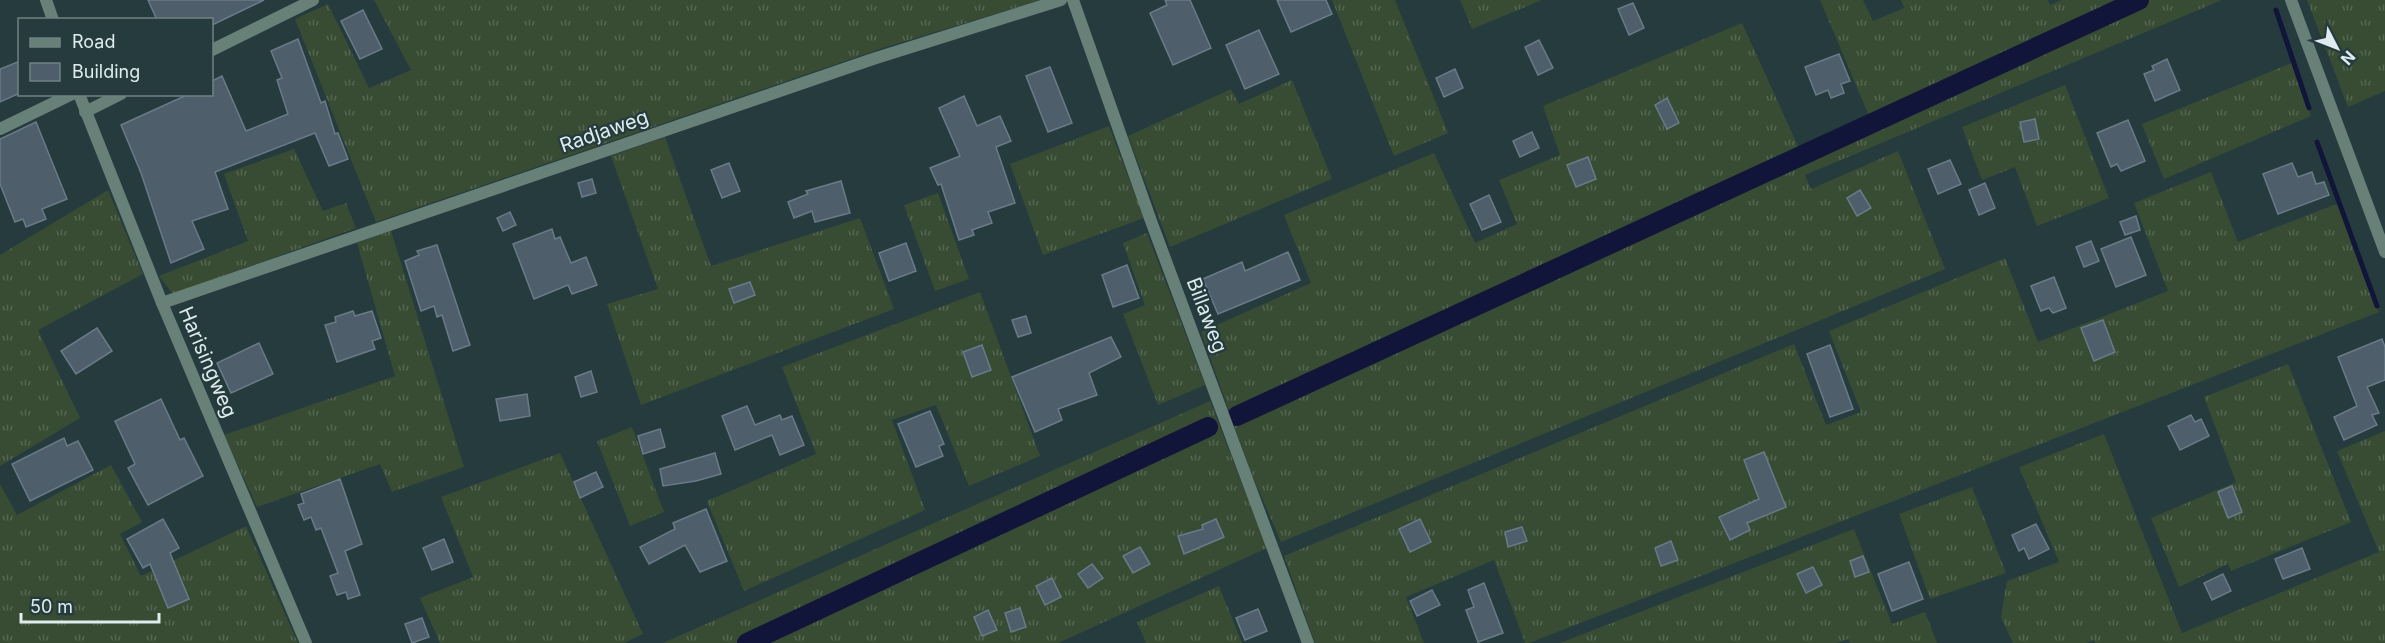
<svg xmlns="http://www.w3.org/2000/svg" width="2385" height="643" viewBox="0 0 2385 643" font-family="Inter,sans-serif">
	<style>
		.grass { fill: url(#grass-tufts) }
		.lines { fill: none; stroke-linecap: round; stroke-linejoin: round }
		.stream { stroke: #111539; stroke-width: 5 }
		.canal { stroke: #111539; stroke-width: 20 }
		.building { fill: #4e5e6a; stroke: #6a7b88; stroke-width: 1.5 }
		.minor { stroke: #678078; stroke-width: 12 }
		.labels { text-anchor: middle; stroke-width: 4.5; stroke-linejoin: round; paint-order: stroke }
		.street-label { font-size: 20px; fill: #dfecee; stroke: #253b3e }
	</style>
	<defs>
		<pattern id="grass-tufts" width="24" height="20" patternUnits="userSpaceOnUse" patternTransform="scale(1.5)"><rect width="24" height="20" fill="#384c34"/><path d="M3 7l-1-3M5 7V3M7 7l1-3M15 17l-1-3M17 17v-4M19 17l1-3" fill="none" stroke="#546652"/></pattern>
	</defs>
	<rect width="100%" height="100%" fill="#253b3e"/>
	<!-- grass -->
	<g class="grass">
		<path d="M374 0H1041L883 48 376 222 295 19 328 4 369 88 411 70Z"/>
		<path d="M1332 0H1395L1448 133 1394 156Z"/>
		<path d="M1460 0H1542L1472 29Z"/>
		<path d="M1820 0H1863L1873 21 1904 8 1901 0H2048L2050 5 2061 0H2222L1805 175 1811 189 1898 151 1945 269 1281 542 1250 470 1201 332 1311 283 1284 215 1434 153 1475 243 1517 224 1499 180 1560 155 1543 106 1742 23 1802 155 1872 123Z"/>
		<path d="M2307 0H2385V91L2348 107Z"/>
		<path d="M2294 62 2311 116 2164 179 2142 124Z"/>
		<path d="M1292 80 1332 179 1170 247 1128 136 1231 89 1239 104Z"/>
		<path d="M2065 85 2109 198 2037 226 2015 167 1982 180 1962 127Z"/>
		<path d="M1109 126 1144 218 1043 255 1010 164Z"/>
		<path d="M665 137 711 266 860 218 894 309 641 405 607 304 658 289 611 156Z"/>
		<path d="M294 149 323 211 346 203 356 228 173 294 159 276 248 241 224 174Z"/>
		<path d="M2211 172 2238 242 2339 203 2379 312 1529 643H1525L1494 560 1406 597 1424 643H1315L1284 556 1794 344 1826 425 1861 412 1829 331 2005 258 2038 342 2168 291 2134 203Z"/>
		<path d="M108 190 143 274 38 330 80 418 0 466V255Z"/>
		<path d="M938 193 969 279 935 291 904 205Z"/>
		<path d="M391 231 464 467 392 492 380 464 257 507 224 435 395 376 357 243Z"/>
		<path d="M1147 233 1205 385 1158 405 1123 314 1145 305 1123 243Z"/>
		<path d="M980 292 1040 456 969 486 936 405 892 420 925 510 744 591 707 501 816 454 782 367Z"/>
		<path d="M2288 364 2351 522 2231 571 2228 564 2179 587 2151 518 2236 482 2204 397Z"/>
		<path d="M1210 401 1267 548 1058 643H663Z"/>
		<path d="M632 427 664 512 630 526 597 441Z"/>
		<path d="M2385 431V643H2095L2094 640 2087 643H2013L2001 617 2007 581 2059 562 2019 467 2104 434 2182 633 2379 552 2337 451Z"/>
		<path d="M560 453 643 634 624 643H440L420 598 473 577 441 497Z"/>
		<path d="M111 465 142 522 120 534 141 576 246 526 298 643H0V484L17 515Z"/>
		<path d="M1972 487 2006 573 1930 599 1899 514Z"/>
		<path d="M1854 529 1892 624 1925 612 1937 643H1850L1848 639 1837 643H1560Z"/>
		<path d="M1219 586 1242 643H1146L1137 622Z"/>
	</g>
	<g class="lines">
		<!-- stream -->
		<g class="stream">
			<path d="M2276 10 2309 108"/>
			<path d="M2317 142 2377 306"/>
		</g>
		<!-- canal -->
		<g class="canal">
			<path d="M1237 416 2139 0"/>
			<path d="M747 643 1208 427"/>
		</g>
	</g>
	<!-- building -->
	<g class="building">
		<path d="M148 0H264L212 25V20H157Z"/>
		<path d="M1165 0H1190L1211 48 1173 65 1150 13 1167 5Z"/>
		<path d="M1277 0H1326L1332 14 1291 32Z"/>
		<path d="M1633 3 1644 28 1629 35 1618 9Z"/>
		<path d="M363 10 382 49 360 59 341 21Z"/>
		<path d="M1259 30 1279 74 1245 89 1226 45Z"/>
		<path d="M298 39 321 103 325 101 335 134 338 133 348 159 329 166 315 133 215 172 228 209 192 221 204 249 171 263 141 173 121 125 189 94H212V81L222 76 246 131 288 114 277 80 282 78 271 51Z"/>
		<path d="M1539 40 1553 68 1538 75 1525 47Z"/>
		<path d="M1839 54 1850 81 1841 84 1844 93 1831 98 1828 90 1816 95 1805 67Z"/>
		<path d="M2167 59 2180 90 2155 101 2144 74 2154 70 2152 66Z"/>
		<path d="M20 61V93L0 102V69Z"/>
		<path d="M1050 67 1072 123 1048 132 1026 76Z"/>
		<path d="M1455 69 1463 88 1444 97 1436 78Z"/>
		<path d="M964 96 977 126 1000 116 1011 141 996 147 1015 203 988 212 992 223 972 230 974 235 959 240 941 184 938 185 930 168 960 156 939 108Z"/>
		<path d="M1667 98 1679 123 1667 129 1655 105Z"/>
		<path d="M2035 119 2039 139 2024 142 2020 122Z"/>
		<path d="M2128 120 2145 161 2121 171 2117 164 2111 167 2097 133Z"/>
		<path d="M36 122 67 199 42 209 46 219 26 227 23 219 15 222 0 184V139Z"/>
		<path d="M1532 132 1539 148 1520 157 1513 141Z"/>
		<path d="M1588 157 1596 179 1576 187 1567 165Z"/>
		<path d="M1950 160 1961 184 1938 194 1928 169Z"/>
		<path d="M729 163 740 191 722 198 711 170Z"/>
		<path d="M2292 163 2298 177 2312 172 2316 184 2324 182 2329 195 2278 214 2263 174Z"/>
		<path d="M592 179 596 193 582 197 578 183Z"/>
		<path d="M841 181 850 213 815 222 812 211 794 218 788 202 808 194 806 191Z"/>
		<path d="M1985 183 1995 208 1979 215 1969 190Z"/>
		<path d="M1860 190 1871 208 1857 216 1847 198Z"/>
		<path d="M1489 195 1501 222 1482 230 1470 204Z"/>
		<path d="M510 212 516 225 503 231 497 218Z"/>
		<path d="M2136 216 2140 230 2125 235 2120 222Z"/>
		<path d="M552 229 555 239 560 237 571 263 586 257 597 285 572 294 568 285 534 299 513 244Z"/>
		<path d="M2131 237 2146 275 2116 287 2101 249Z"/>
		<path d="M2091 241 2099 261 2084 267 2076 247Z"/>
		<path d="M906 243 916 271 889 281 879 253Z"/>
		<path d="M437 245 470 345 453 351 442 315 437 317 434 306 421 311 405 261 419 255 417 251Z"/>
		<path d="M1288 252 1300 280 1218 314 1203 279 1242 262 1245 271Z"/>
		<path d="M1127 265 1139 298 1113 307 1102 275Z"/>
		<path d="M2054 277 2066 308 2053 313 2049 308 2041 311 2031 286Z"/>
		<path d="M750 282 755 295 734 303 729 289Z"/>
		<path d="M353 311 355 316 372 311 381 338 372 341 375 349 337 362 325 325 336 322 335 317Z"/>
		<path d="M1026 316 1031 333 1018 337 1012 320Z"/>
		<path d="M2103 320 2115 352 2094 361 2081 328Z"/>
		<path d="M97 328 112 351 76 374 61 351Z"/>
		<path d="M1111 337 1121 357 1089 373 1097 395 1058 409 1062 420 1035 432 1012 377Z"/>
		<path d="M2382 339 2385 347V380L2367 387 2379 413 2372 415 2377 425 2344 440 2334 417 2357 406 2338 357Z"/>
		<path d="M259 343 273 374 231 393 217 363Z"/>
		<path d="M982 345 991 370 972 377 963 352Z"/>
		<path d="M1830 345 1853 409 1830 417 1807 354Z"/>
		<path d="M591 371 597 392 581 397 575 377Z"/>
		<path d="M527 394 530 416 500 421 496 399Z"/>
		<path d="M161 399 180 440 184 438 203 476 148 505 128 468 135 464 115 421Z"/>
		<path d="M747 406 755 425 780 415 782 420 792 416 804 445 780 455 772 435 735 450 722 416Z"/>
		<path d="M930 411 944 444 939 446 943 456 916 467 898 424Z"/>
		<path d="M2191 415 2195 422 2201 419 2209 436 2180 450 2168 426Z"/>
		<path d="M660 429 665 447 643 454 638 436Z"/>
		<path d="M64 438 67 446 78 441 93 470 30 501 12 464Z"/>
		<path d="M1764 452 1786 507 1747 523 1750 530 1730 540 1719 517 1759 499 1744 460Z"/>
		<path d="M715 453 721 474 696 481 663 486 660 469Z"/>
		<path d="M596 472 603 487 580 498 574 482Z"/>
		<path d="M340 479 362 544 345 551 360 595 348 599 346 592 337 595 330 576 338 573 321 528 316 530 311 517 304 520 298 505 304 503 301 494Z"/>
		<path d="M2232 486 2242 512 2228 518 2218 492Z"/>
		<path d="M706 509 727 561 700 572 685 545 649 564 640 547 675 529 673 523Z"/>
		<path d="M163 519 179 548 170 553 189 599 168 608 150 564 143 568 127 539Z"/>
		<path d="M1216 519 1224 537 1184 554 1178 536 1203 529 1202 525Z"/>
		<path d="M1420 519 1431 542 1410 552 1399 529Z"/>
		<path d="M2036 524 2049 549 2029 559 2024 548 2019 551 2012 535Z"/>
		<path d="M1522 527 1527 541 1508 547 1505 532Z"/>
		<path d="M444 539 453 562 432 570 423 548Z"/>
		<path d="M1671 541 1678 560 1661 566 1655 548Z"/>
		<path d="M1140 547 1150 564 1133 573 1123 556Z"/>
		<path d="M2302 548 2310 569 2283 579 2275 559Z"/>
		<path d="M1863 556 1869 572 1855 577 1850 561Z"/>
		<path d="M1909 562 1923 599 1892 611 1878 574Z"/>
		<path d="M1092 564 1103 578 1088 588 1078 574Z"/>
		<path d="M1813 567 1822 585 1806 593 1797 574Z"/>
		<path d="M2223 574 2231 591 2212 600 2204 583Z"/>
		<path d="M1052 578 1061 597 1045 605 1036 586Z"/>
		<path d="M1484 583 1503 633 1478 642 1466 610 1474 607 1468 590Z"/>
		<path d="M1432 590 1440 605 1417 616 1410 601Z"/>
		<path d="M1020 608 1026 627 1011 632 1005 613Z"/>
		<path d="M1258 609 1267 631 1245 640 1236 618Z"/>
		<path d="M988 610 997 630 982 636 974 617Z"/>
		<path d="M422 618 429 637 412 643 405 624Z"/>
	</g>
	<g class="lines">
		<!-- minor -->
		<g class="minor">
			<path d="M46 0 53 20"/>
			<path d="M1073 0 1151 221 1308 643"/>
			<path d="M2291 0 2385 252"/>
			<path d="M212 50 313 0"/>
			<path d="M79 94 162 303 306 643"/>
			<path d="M85 112 121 94"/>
			<path d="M0 129 72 94"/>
			<path d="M162 303 873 59 1061 0"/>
		</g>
	</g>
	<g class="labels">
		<!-- street labels -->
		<g class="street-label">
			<text transform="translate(604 131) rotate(-19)" y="7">Radjaweg</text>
			<text transform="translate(1207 315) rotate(69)" y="7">Billaweg</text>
			<text transform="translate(208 362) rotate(67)" y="7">Harisingweg</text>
		</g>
	</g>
	<!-- legend -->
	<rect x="18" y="18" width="195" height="78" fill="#253b3e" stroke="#6f8284" stroke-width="1.5"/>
	<rect x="30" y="38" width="30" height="9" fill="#678078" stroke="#6f8284" stroke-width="1.5"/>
	<text x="72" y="48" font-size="18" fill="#dfecee">Road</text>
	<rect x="30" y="63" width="30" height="18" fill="#4e5e6a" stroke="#6f8284" stroke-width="1.5"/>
	<text x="72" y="78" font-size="18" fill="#dfecee">Building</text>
	<!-- north arrow -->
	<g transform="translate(2337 48) rotate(132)" stroke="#253b3e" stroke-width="4.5" paint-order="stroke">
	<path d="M0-4.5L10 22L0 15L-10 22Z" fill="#dfecee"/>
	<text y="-9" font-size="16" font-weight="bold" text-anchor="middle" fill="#dfecee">N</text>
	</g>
	<!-- scale -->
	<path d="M21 613v9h138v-9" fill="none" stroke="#dfecee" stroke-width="3"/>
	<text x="30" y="613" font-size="18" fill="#dfecee" stroke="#253b3e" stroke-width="4.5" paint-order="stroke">50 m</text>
</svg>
